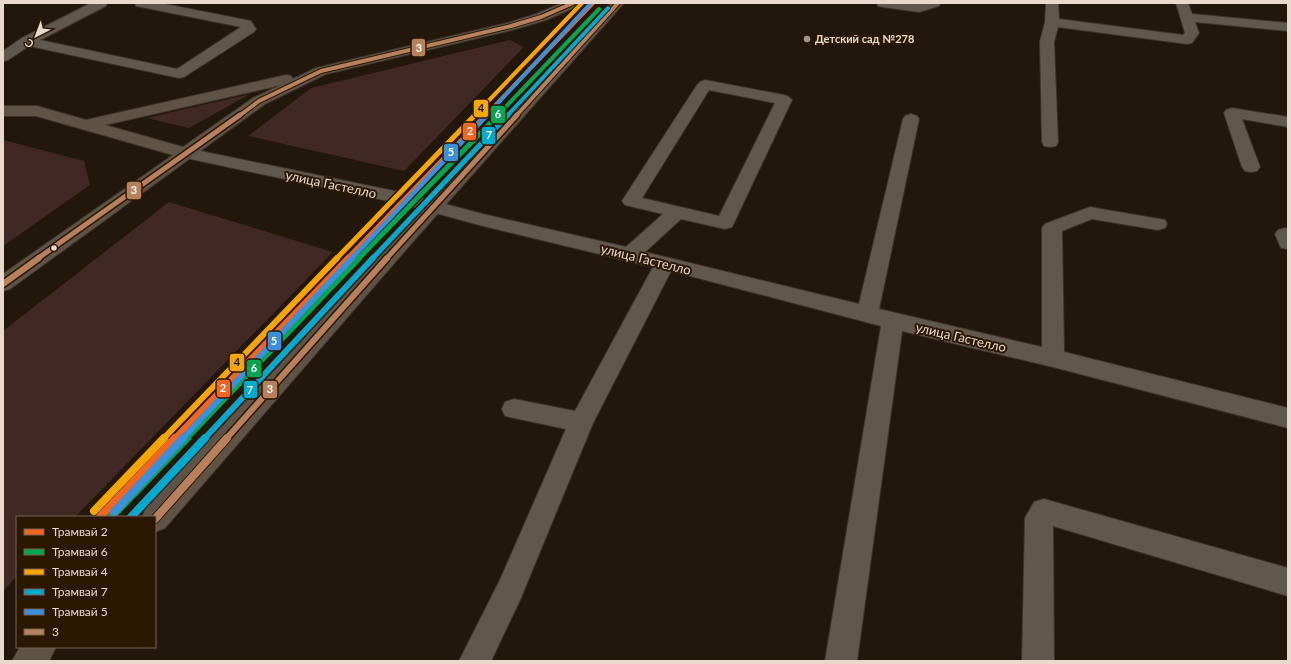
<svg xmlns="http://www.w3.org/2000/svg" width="1291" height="664" viewBox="0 0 1291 664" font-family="Lato,sans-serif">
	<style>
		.green { fill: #412824 }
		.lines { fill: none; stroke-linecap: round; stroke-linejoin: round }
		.minor-casing { stroke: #3d332b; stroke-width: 2 }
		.major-casing { stroke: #3d332b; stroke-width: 2 }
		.minor { fill: #60574d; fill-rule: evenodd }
		.major { fill: #5e5345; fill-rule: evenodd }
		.bus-1-far3-casing { stroke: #2c1701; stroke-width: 6 }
		.bus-1-far2-casing { stroke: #2c1701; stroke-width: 8 }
		.bus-1-far1-casing { stroke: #2c1701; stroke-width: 9 }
		.bus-1-casing { stroke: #2c1701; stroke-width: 10 }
		.bus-1-far3 { stroke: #b6815c; stroke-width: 4 }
		.bus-1-far2 { stroke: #b6815c; stroke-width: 5 }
		.bus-1-far1 { stroke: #b6815c; stroke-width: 6 }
		.bus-1 { stroke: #b6815c; stroke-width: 8 }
		.tram-1-far3-casing { stroke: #2c1701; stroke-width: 6 }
		.tram-1-far2-casing { stroke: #2c1701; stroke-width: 8 }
		.tram-1-far1-casing { stroke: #2c1701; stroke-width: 9 }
		.tram-1-casing { stroke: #2c1701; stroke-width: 10 }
		.tram-2-far3-casing { stroke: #2c1701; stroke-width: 6 }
		.tram-2-far2-casing { stroke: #2c1701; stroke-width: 8 }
		.tram-2-far1-casing { stroke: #2c1701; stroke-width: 9 }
		.tram-2-casing { stroke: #2c1701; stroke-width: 10 }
		.tram-3-far3-casing { stroke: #2c1701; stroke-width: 6 }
		.tram-3-far2-casing { stroke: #2c1701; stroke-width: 8 }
		.tram-3-far1-casing { stroke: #2c1701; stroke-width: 9 }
		.tram-3-casing { stroke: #2c1701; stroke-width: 10 }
		.tram-4-far3-casing { stroke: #2c1701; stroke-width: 6 }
		.tram-4-far2-casing { stroke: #2c1701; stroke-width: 8 }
		.tram-4-far1-casing { stroke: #2c1701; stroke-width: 9 }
		.tram-4-casing { stroke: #2c1701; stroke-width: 10 }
		.tram-5-far3-casing { stroke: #2c1701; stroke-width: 6 }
		.tram-5-far2-casing { stroke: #2c1701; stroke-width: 8 }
		.tram-5-far1-casing { stroke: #2c1701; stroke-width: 9 }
		.tram-5-casing { stroke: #2c1701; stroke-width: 10 }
		.tram-1-far3 { stroke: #f26522; stroke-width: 4 }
		.tram-1-far2 { stroke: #f26522; stroke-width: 5 }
		.tram-1-far1 { stroke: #f26522; stroke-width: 6 }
		.tram-1 { stroke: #f26522; stroke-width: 8 }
		.tram-2-far3 { stroke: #00a651; stroke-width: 4 }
		.tram-2-far2 { stroke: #00a651; stroke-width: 5 }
		.tram-2-far1 { stroke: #00a651; stroke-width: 6 }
		.tram-2 { stroke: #00a651; stroke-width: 8 }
		.tram-3-far3 { stroke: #f7a600; stroke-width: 4 }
		.tram-3-far2 { stroke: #f7a600; stroke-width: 5 }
		.tram-3-far1 { stroke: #f7a600; stroke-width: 6 }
		.tram-3 { stroke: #f7a600; stroke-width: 8 }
		.tram-4-far3 { stroke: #00a9ce; stroke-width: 4 }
		.tram-4-far2 { stroke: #00a9ce; stroke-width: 5 }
		.tram-4-far1 { stroke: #00a9ce; stroke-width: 6 }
		.tram-4 { stroke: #00a9ce; stroke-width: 8 }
		.tram-5-far3 { stroke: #3a90db; stroke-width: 4 }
		.tram-5-far2 { stroke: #3a90db; stroke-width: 5 }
		.tram-5-far1 { stroke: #3a90db; stroke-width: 6 }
		.tram-5 { stroke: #3a90db; stroke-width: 8 }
		.poi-dot { fill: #a39588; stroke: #2c1701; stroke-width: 1.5 }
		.bus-dot { fill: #e8d9cc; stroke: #2c1701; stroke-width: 1.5 }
		.labels { text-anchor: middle; stroke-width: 4; stroke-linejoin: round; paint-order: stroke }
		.far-poi-label { font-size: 11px; font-weight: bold; fill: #e8d9cc; stroke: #2c1701; text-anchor: start }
		.street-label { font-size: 13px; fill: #e8d9cc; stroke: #2c1701 }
		.line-badge { stroke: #2c1701; stroke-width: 1.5 }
		.badge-label { font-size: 11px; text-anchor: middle; font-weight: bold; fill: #fff }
		.pale-badge-label { font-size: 11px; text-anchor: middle; font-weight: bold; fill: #111 }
	</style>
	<rect width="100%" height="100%" fill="#22170b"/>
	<!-- green -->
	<g class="green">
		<path d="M510 40 524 47 404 171 248 136 311 88Z"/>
		<path d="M250 94 189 128 147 118Z"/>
		<path d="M3 140 84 161 90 185 3 246Z"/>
		<path d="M169 202 333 252 75 517H17V576L3 591V331Z"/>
	</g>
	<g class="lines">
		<defs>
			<g id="minor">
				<path d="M91 3H107L106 6 40 40 177 69 241 27 136 6 135 3H160L246 20 251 21 256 29 254 32 184 77 179 78 29 46 8 60 3 61V51L22 38Z"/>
				<path d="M877 3H940L939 6 919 12 883 7 878 6Z"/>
				<path d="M1046 3H1058L1059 19 1183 35 1185 33 1176 3H1188L1192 14 1288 23V31L1195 22 1199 33 1192 43 1187 44 1058 27 1054 42 1058 142 1056 146 1050 147 1044 146 1042 142 1040 42 1045 22Z"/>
				<path d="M705 80 784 95 789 97 792 100 732 227 725 229 681 219 645 252 859 304 903 119 905 116 911 114 917 116 919 119 879 309 1042 347V228L1045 224 1090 207 1165 220 1167 224 1165 228 1158 230 1092 219 1062 231 1064 352 1288 408V428L1053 367 902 331 857 661H825L881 326 671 271 593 423 520 600 491 661H459L500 580 566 429 505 416 502 409 505 402 514 399 575 411 653 267 483 226 402 204 186 158 180 157 177 153 180 149 186 148 404 193 483 214 626 247 663 214 625 205 622 201 697 85 700 82ZM709 90 775 103 719 216 642 198Z"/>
				<path d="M1232 108 1288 117V127L1242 119 1260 167 1257 171 1251 172 1245 171 1242 167 1224 113 1226 110Z"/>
				<path d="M1285 228 1288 229V249L1281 248 1275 234 1278 230Z"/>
				<path d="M1044 499 1288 568V596L1053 526 1054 661H1022L1025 518 1034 502Z"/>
			</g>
			<g id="major">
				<path d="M562 3H579L578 6 546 20 516 29 326 74 265 104 10 289 3 291V274L173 155 36 116H3V106H37L86 120 286 75 291 76 293 79 316 68 507 23 536 14ZM281 85 253 98 183 147 105 125Z"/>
				<path d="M611 3H624L410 245 165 528 155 532V517H142L145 510Z"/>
				<path d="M20 647H56L49 661H12Z"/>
			</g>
		</defs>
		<!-- minor casing -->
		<use href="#minor" class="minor-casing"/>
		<!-- major casing -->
		<use href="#major" class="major-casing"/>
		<!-- minor -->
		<use href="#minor" class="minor"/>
		<!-- major -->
		<use href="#major" class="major"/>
		<defs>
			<g id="bus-1-far3">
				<path d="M239 116 259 101 321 71 511 26 541 17 573 3"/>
				<path d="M516 116 618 3"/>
			</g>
			<g id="bus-1-far2">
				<path d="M37 259 240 115"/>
				<path d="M386 259 517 115"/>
			</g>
			<g id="bus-1-far1">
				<path d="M3 284 39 258"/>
				<path d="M226 439 387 258"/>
			</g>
			<path id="bus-1" d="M155 519 227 438"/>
		</defs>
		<!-- bus-1-far3 casing -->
		<use href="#bus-1-far3" class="bus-1-far3-casing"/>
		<!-- bus-1-far2 casing -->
		<use href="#bus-1-far2" class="bus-1-far2-casing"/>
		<!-- bus-1-far1 casing -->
		<use href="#bus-1-far1" class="bus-1-far1-casing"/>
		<!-- bus-1 casing -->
		<use href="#bus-1" class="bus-1-casing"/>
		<!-- bus-1-far3 -->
		<use href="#bus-1-far3" class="bus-1-far3"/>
		<!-- bus-1-far2 -->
		<use href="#bus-1-far2" class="bus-1-far2"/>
		<!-- bus-1-far1 -->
		<use href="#bus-1-far1" class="bus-1-far1"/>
		<!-- bus-1 -->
		<use href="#bus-1" class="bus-1"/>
		<defs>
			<path id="tram-1-far3" d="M485 116 593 3"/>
			<path id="tram-1-far2" d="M347 259 486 115"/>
			<path id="tram-1-far1" d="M174 439 348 258"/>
			<path id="tram-1" d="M100 517 175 438"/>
			<path id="tram-2-far3" d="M497 116 599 9"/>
			<path id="tram-2-far2" d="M358 259 498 115"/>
			<path id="tram-2-far1" d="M186 439 359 258"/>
			<path id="tram-2" d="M111 517 187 438"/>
			<path id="tram-3-far3" d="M474 116 582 3"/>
			<path id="tram-3-far2" d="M336 259 475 115"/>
			<path id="tram-3-far1" d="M163 439 337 258"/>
			<path id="tram-3" d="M94 511 164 438"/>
			<path id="tram-4-far3" d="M507 116 608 8"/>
			<path id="tram-4-far2" d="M372 259 508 115"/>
			<path id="tram-4-far1" d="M204 439 373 258"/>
			<path id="tram-4" d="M131 517 205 438"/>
			<path id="tram-5-far3" d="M486 116 591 3"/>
			<path id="tram-5-far2" d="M351 259 487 115"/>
			<path id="tram-5-far1" d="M182 439 352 258"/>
			<path id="tram-5" d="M114 512 183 438"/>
		</defs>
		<!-- tram-1-far3 casing -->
		<use href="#tram-1-far3" class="tram-1-far3-casing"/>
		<!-- tram-1-far2 casing -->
		<use href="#tram-1-far2" class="tram-1-far2-casing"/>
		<!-- tram-1-far1 casing -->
		<use href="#tram-1-far1" class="tram-1-far1-casing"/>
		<!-- tram-1 casing -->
		<use href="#tram-1" class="tram-1-casing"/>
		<!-- tram-2-far3 casing -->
		<use href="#tram-2-far3" class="tram-2-far3-casing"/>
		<!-- tram-2-far2 casing -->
		<use href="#tram-2-far2" class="tram-2-far2-casing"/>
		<!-- tram-2-far1 casing -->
		<use href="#tram-2-far1" class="tram-2-far1-casing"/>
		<!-- tram-2 casing -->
		<use href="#tram-2" class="tram-2-casing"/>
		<!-- tram-3-far3 casing -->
		<use href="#tram-3-far3" class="tram-3-far3-casing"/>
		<!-- tram-3-far2 casing -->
		<use href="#tram-3-far2" class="tram-3-far2-casing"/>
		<!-- tram-3-far1 casing -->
		<use href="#tram-3-far1" class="tram-3-far1-casing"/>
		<!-- tram-3 casing -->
		<use href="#tram-3" class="tram-3-casing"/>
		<!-- tram-4-far3 casing -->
		<use href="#tram-4-far3" class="tram-4-far3-casing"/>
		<!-- tram-4-far2 casing -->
		<use href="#tram-4-far2" class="tram-4-far2-casing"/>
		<!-- tram-4-far1 casing -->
		<use href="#tram-4-far1" class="tram-4-far1-casing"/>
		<!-- tram-4 casing -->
		<use href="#tram-4" class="tram-4-casing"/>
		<!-- tram-5-far3 casing -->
		<use href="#tram-5-far3" class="tram-5-far3-casing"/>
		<!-- tram-5-far2 casing -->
		<use href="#tram-5-far2" class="tram-5-far2-casing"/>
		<!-- tram-5-far1 casing -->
		<use href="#tram-5-far1" class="tram-5-far1-casing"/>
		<!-- tram-5 casing -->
		<use href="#tram-5" class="tram-5-casing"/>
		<!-- tram-1-far3 -->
		<use href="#tram-1-far3" class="tram-1-far3"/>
		<!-- tram-1-far2 -->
		<use href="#tram-1-far2" class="tram-1-far2"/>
		<!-- tram-1-far1 -->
		<use href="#tram-1-far1" class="tram-1-far1"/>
		<!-- tram-1 -->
		<use href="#tram-1" class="tram-1"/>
		<!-- tram-2-far3 -->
		<use href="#tram-2-far3" class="tram-2-far3"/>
		<!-- tram-2-far2 -->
		<use href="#tram-2-far2" class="tram-2-far2"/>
		<!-- tram-2-far1 -->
		<use href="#tram-2-far1" class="tram-2-far1"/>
		<!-- tram-2 -->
		<use href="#tram-2" class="tram-2"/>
		<!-- tram-3-far3 -->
		<use href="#tram-3-far3" class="tram-3-far3"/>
		<!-- tram-3-far2 -->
		<use href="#tram-3-far2" class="tram-3-far2"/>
		<!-- tram-3-far1 -->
		<use href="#tram-3-far1" class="tram-3-far1"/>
		<!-- tram-3 -->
		<use href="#tram-3" class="tram-3"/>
		<!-- tram-4-far3 -->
		<use href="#tram-4-far3" class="tram-4-far3"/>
		<!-- tram-4-far2 -->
		<use href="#tram-4-far2" class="tram-4-far2"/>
		<!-- tram-4-far1 -->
		<use href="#tram-4-far1" class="tram-4-far1"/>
		<!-- tram-4 -->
		<use href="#tram-4" class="tram-4"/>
		<!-- tram-5-far3 -->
		<use href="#tram-5-far3" class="tram-5-far3"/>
		<!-- tram-5-far2 -->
		<use href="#tram-5-far2" class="tram-5-far2"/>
		<!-- tram-5-far1 -->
		<use href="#tram-5-far1" class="tram-5-far1"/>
		<!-- tram-5 -->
		<use href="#tram-5" class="tram-5"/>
	</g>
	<!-- markers -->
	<circle class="poi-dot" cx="807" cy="39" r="4"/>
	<circle class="bus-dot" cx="54" cy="248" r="3.5"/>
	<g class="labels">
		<!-- far-poi labels -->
		<g class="far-poi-label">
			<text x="815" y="43">Детский сад №278</text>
		</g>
		<!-- street labels -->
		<g class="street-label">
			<text transform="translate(331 184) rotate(12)" y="5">улица Гастелло</text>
			<text transform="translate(646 259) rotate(14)" y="5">улица Гастелло</text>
			<text transform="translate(961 337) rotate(13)" y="5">улица Гастелло</text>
		</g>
	</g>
	<g class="line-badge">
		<rect x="411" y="38" width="15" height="19" rx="4" fill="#b6815c"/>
		<rect x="473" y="99" width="16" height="19" rx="4" fill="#f7a600"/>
		<rect x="490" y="105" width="16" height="19" rx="4" fill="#00a651"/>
		<rect x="462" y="122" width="15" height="19" rx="4" fill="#f26522"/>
		<rect x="481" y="126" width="15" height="19" rx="4" fill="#00a9ce"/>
		<rect x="443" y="143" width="16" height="19" rx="4" fill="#3a90db"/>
		<rect x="126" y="181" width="16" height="19" rx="4" fill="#b6815c"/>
		<rect x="267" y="331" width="15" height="20" rx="4" fill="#3a90db"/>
		<rect x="229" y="353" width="16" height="19" rx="4" fill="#f7a600"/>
		<rect x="246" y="359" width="16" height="19" rx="4" fill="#00a651"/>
		<rect x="216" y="379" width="15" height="19" rx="4" fill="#f26522"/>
		<rect x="262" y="380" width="16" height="19" rx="4" fill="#b6815c"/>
		<rect x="243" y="380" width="15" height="19" rx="4" fill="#00a9ce"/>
	</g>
	<g class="badge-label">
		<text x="419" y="52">3</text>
		<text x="498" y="118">6</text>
		<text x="470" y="135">2</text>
		<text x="489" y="139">7</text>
		<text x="451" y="156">5</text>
		<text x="134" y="194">3</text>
		<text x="274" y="345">5</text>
		<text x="254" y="372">6</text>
		<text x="223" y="392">2</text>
		<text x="270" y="393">3</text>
		<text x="250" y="394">7</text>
	</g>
	<g class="pale-badge-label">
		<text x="481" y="112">4</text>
		<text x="237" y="366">4</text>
	</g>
	<!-- border -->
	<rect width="1291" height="664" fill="none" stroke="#e8d9cc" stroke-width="8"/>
	<!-- legend -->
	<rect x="16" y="516" width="140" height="132" fill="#2c1701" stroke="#776552"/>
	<rect x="24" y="529" width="20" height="6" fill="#f26522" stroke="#776552"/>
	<text x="52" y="536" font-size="12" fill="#e8d9cc">Трамвай 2</text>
	<rect x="24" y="549" width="20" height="6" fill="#00a651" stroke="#776552"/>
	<text x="52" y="556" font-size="12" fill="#e8d9cc">Трамвай 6</text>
	<rect x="24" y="569" width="20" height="6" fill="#f7a600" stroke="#776552"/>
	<text x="52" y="576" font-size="12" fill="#e8d9cc">Трамвай 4</text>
	<rect x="24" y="589" width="20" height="6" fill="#00a9ce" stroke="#776552"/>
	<text x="52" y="596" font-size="12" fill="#e8d9cc">Трамвай 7</text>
	<rect x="24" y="609" width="20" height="6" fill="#3a90db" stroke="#776552"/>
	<text x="52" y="616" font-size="12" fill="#e8d9cc">Трамвай 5</text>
	<rect x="24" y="629" width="20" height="6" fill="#b6815c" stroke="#776552"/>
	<text x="52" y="636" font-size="12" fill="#e8d9cc">3</text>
	<!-- north arrow -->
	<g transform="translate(36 36) rotate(222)" stroke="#2c1701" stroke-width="3" paint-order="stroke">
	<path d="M0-3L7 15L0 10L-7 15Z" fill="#e8d9cc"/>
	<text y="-6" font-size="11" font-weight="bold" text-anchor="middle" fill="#e8d9cc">С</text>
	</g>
</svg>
